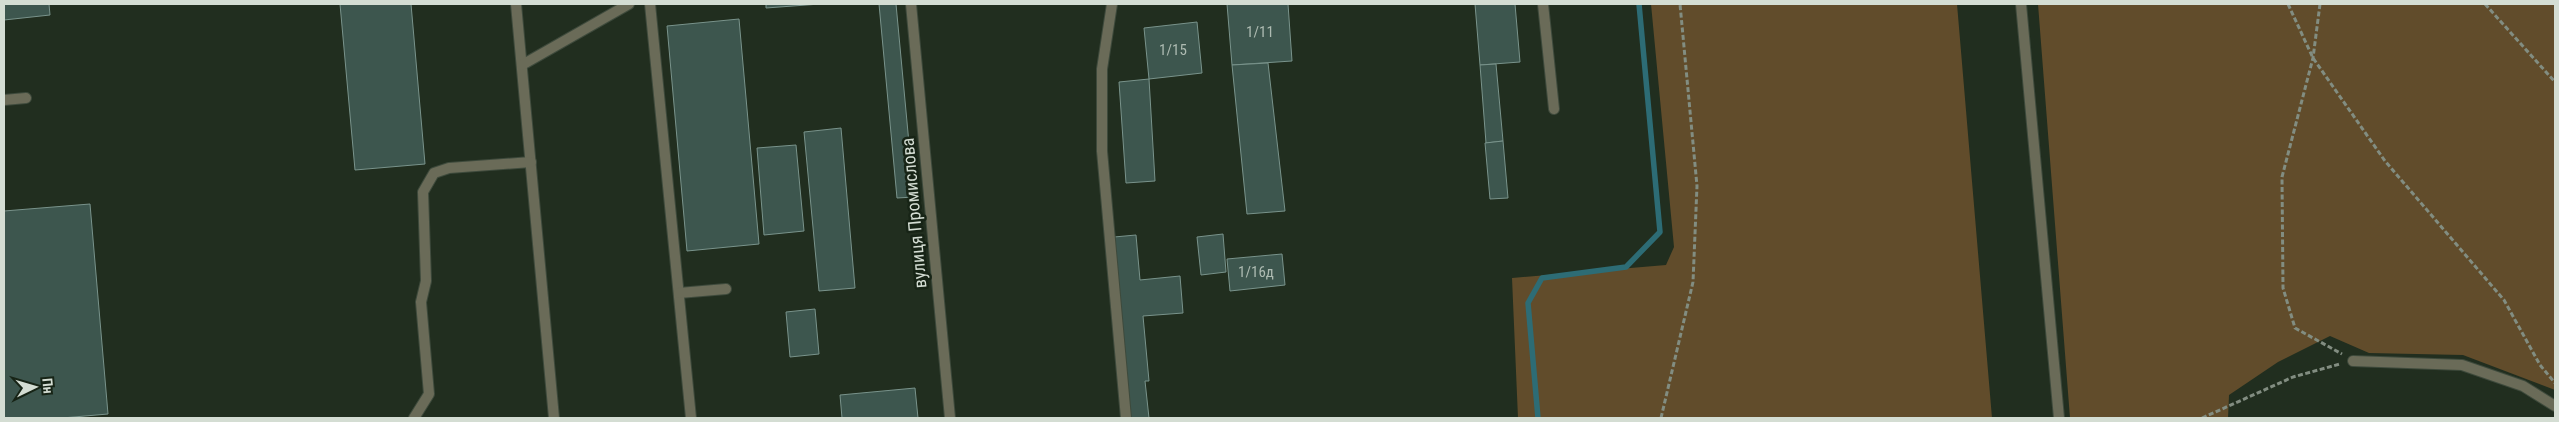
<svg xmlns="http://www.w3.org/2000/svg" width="2559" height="422" viewBox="0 0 2559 422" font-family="'Roboto Condensed',sans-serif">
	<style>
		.green { fill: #614c2b }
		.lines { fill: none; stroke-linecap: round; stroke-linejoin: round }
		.stream { stroke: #2d6c75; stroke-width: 5.5 }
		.building { fill: #3d564e; stroke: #79938b }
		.lane-casing { stroke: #3e4a3c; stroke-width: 12 }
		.street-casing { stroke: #3e4a3c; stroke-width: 12 }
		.path { stroke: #828d81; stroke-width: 3; stroke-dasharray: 5 2.5; stroke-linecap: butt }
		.lane { stroke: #6a6b58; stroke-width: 10 }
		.street { stroke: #6a6b58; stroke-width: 10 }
		.labels { text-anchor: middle; stroke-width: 5; stroke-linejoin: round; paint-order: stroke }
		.number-label { font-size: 15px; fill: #aebbb2 }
		.street-label { font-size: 18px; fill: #d4ddd3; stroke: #172416 }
	</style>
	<rect width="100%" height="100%" fill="#212e1f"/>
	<!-- green -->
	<g class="green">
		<path d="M1651 4H1957L1992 418H1518L1512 278 1666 265 1674 247Z"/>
		<path d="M2038 4H2555V390L2463 355 2369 353 2330 336 2278 362 2229 395 2228 418H2070Z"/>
	</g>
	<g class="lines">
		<!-- stream -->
		<path class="stream" d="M1538 418 1528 303 1542 278 1626 267 1660 232 1639 4"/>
	</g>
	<!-- building -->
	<g class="building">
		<path d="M4 4H49L50 15 4 20Z"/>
		<path d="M340 4H411L425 164 355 170Z"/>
		<path d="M766 4H820L766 8Z"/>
		<path d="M879 4H896L914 197 897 198Z"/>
		<path d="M1227 4H1288L1292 61 1232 65Z"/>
		<path d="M1475 4H1515L1520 62 1480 65Z"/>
		<path d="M739 19 759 244 687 251 667 26Z"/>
		<path d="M1197 22 1202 73 1149 79 1144 28Z"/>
		<path d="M1268 63 1285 211 1247 214 1232 65Z"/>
		<path d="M1496 64 1503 141 1486 143 1480 65Z"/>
		<path d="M1149 79 1155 181 1126 183 1119 82Z"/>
		<path d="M841 128 855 288 819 291 804 132Z"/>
		<path d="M1503 141 1508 198 1490 199 1485 143Z"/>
		<path d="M796 145 804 231 764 235 757 148Z"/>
		<path d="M90 204 108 414 62 418H4V211Z"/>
		<path d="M1223 234 1226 272 1201 275 1197 237Z"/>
		<path d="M1136 235 1140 280 1180 276 1183 313 1143 316 1149 381H1145L1149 418H1130L1114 237Z"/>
		<path d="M1282 254 1285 285 1230 291 1227 259Z"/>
		<path d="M815 309 819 354 790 357 786 312Z"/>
		<path d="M915 388 918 418H842L840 395Z"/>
	</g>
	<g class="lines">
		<defs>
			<g id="lane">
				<path d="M516 4 554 418"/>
				<path d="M650 4 691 418"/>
				<path d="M1112 4 1102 69V151L1126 418"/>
				<path d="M1543 4 1554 109"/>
				<path d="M2021 4 2059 418"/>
				<path d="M522 65 629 4"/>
				<path d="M4 100 26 98"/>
				<path d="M679 293 726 289"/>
				<path d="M414 418 429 394 421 302 426 281 423 192 434 173 449 168 531 162"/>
			</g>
			<g id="street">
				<path d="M911 4 950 418"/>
				<path d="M2353 361 2462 365 2523 386 2555 406"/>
			</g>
		</defs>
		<!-- lane casing -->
		<use href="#lane" class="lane-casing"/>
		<!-- street casing -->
		<use href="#street" class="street-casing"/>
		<!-- path -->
		<g class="path">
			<path d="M2288 4 2313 58 2385 161 2504 300 2540 365 2555 383"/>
			<path d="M2320 4 2313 58 2282 177 2283 288 2295 328 2342 354"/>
			<path d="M2485 4 2555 82"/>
			<path d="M1661 418 1693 282 1697 186 1680 4"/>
			<path d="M2202 418 2293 377 2340 364"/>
		</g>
		<!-- lane -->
		<use href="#lane" class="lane"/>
		<!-- street -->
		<use href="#street" class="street"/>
	</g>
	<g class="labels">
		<!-- number labels -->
		<g class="number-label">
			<text x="1260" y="37">1/11</text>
			<text x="1173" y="55">1/15</text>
			<text x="1256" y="277">1/16д</text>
		</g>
		<!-- street labels -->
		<g class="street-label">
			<text transform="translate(914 213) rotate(-95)" y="6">вулиця Промислова</text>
		</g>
	</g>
	<!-- border -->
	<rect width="2559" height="422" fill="none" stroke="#d4ddd3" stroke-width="10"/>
	<!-- north arrow -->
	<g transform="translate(35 387) rotate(85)" stroke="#172416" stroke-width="4" paint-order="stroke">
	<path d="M0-4L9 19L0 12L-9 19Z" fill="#d4ddd3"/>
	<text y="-8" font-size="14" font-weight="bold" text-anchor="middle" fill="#d4ddd3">Пн</text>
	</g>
</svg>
